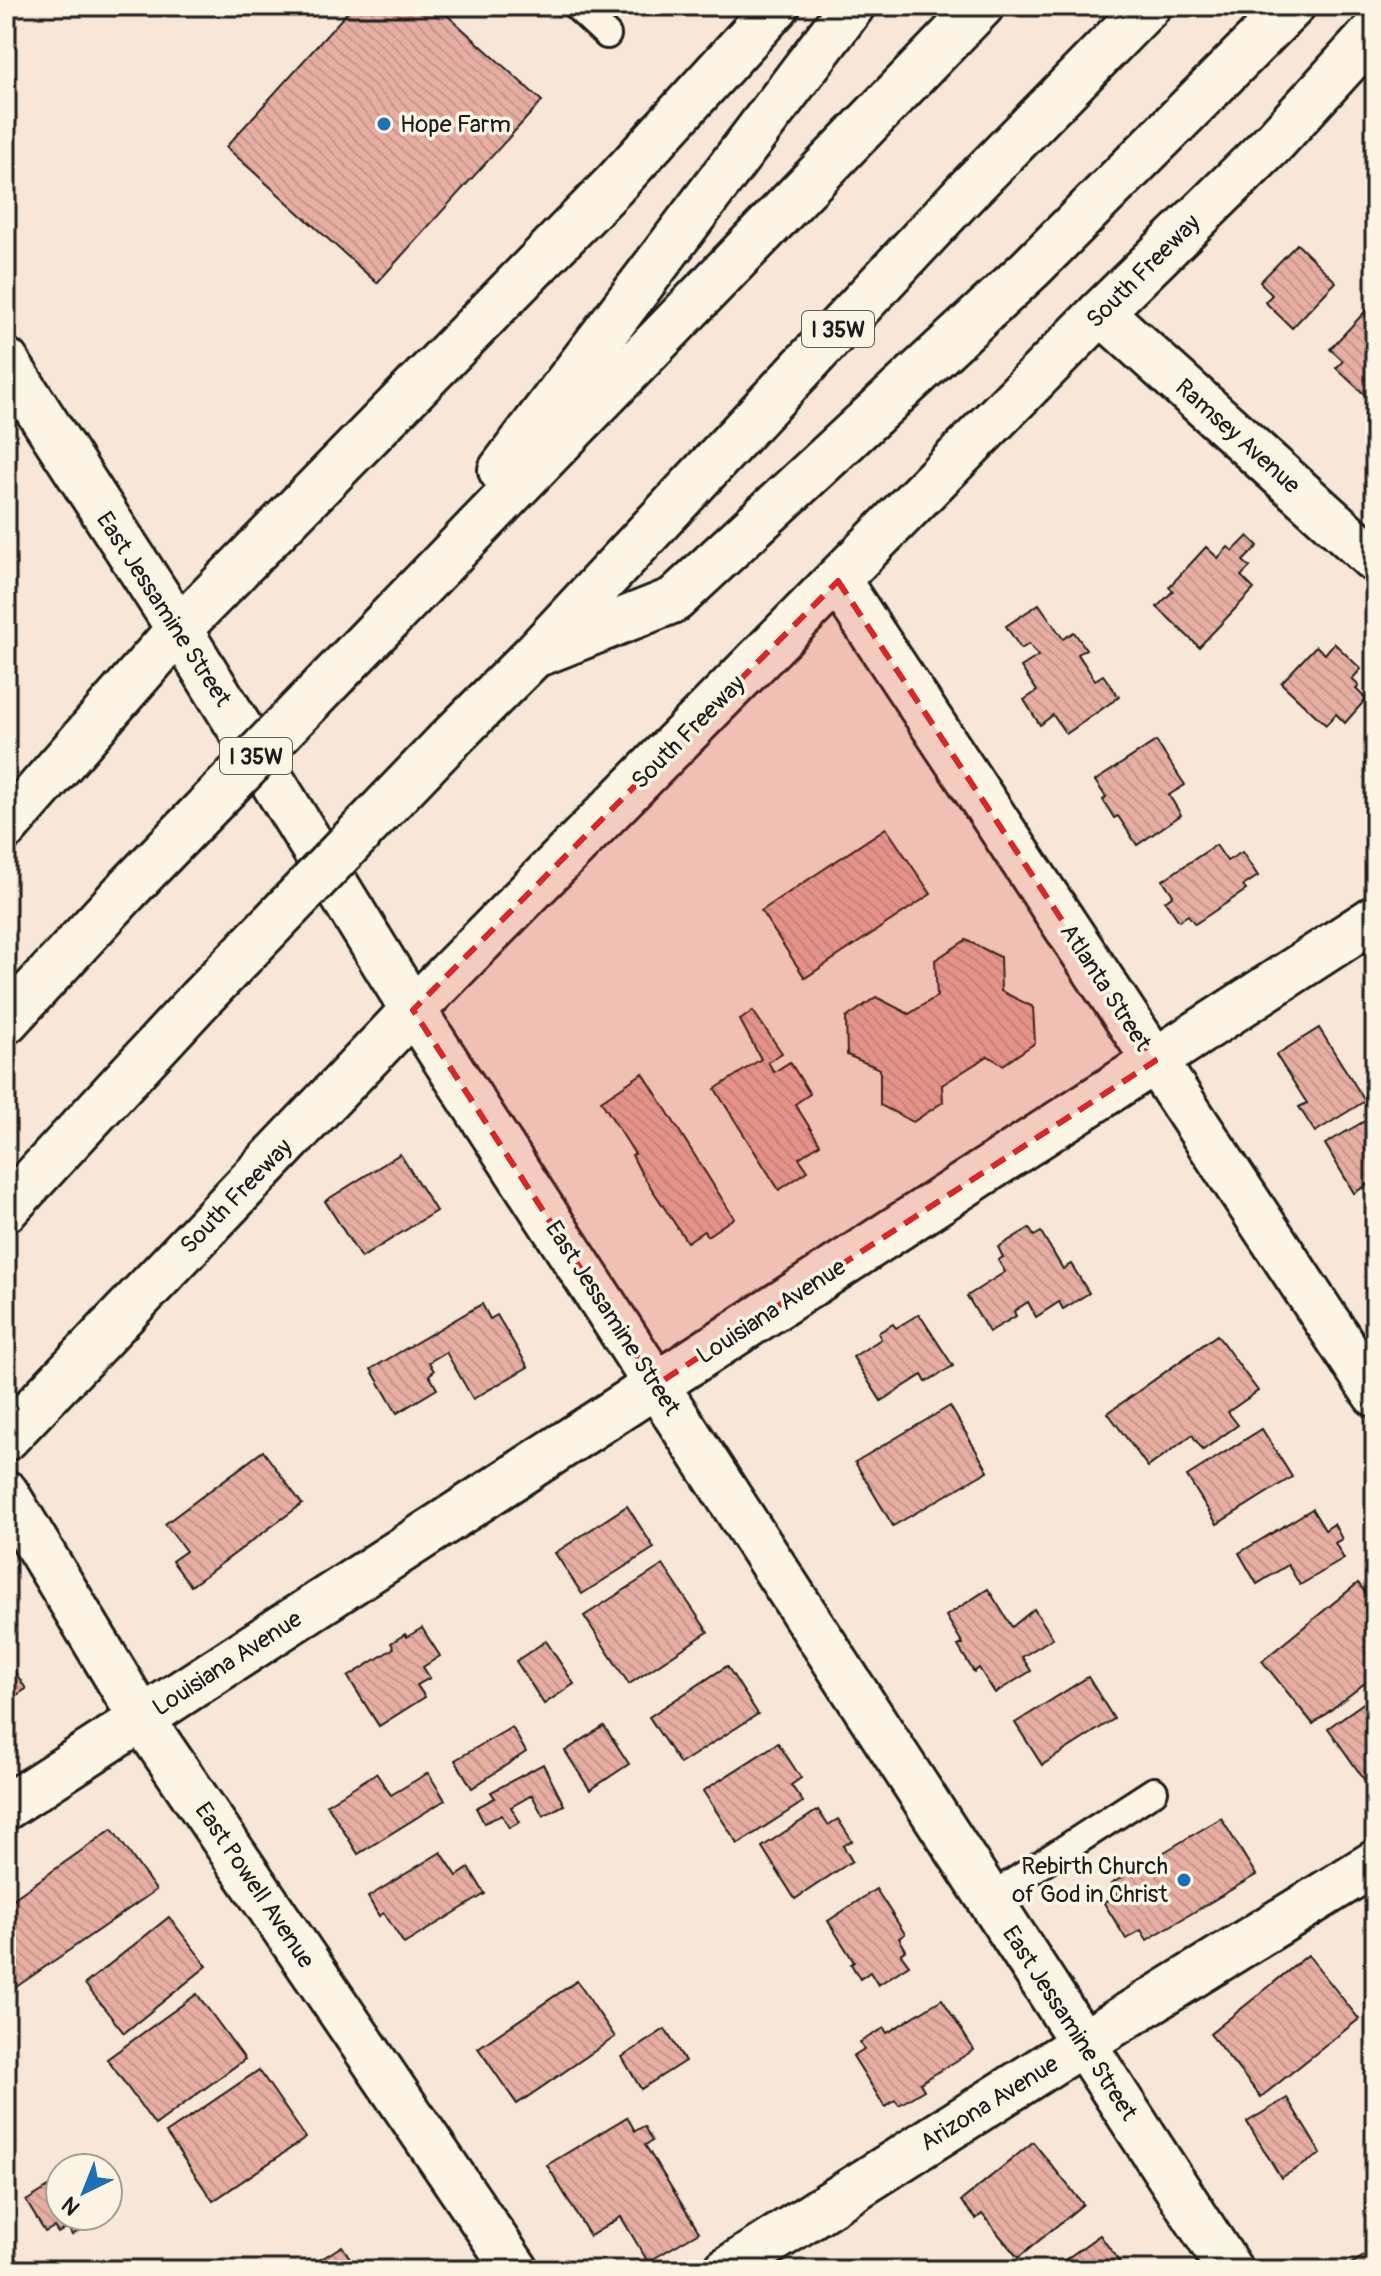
<svg xmlns="http://www.w3.org/2000/svg" width="1381" height="2276" viewBox="0 0 1381 2276" font-family="Pangolin,sans-serif">
	<style>
		.building { fill: url(#building-back-hatch); stroke: #1c1c1c; stroke-width: 2 }
		.lines { fill: none; stroke-linecap: round; stroke-linejoin: round }
		.lane-casing { stroke: #1c1c1c; stroke-width: 32 }
		.street-casing { stroke: #1c1c1c; stroke-width: 50 }
		.secondary-casing { stroke: #1c1c1c; stroke-width: 50 }
		.highway-casing { stroke: #1c1c1c; stroke-width: 50 }
		.lane { stroke: #fcf5e5; stroke-width: 26 }
		.street { stroke: #fcf5e5; stroke-width: 44 }
		.secondary { stroke: #fcf5e5; stroke-width: 44 }
		.highway { stroke: #fcf5e5; stroke-width: 44 }
		.highway-bridge-casing { stroke: #1c1c1c; stroke-width: 50; stroke-linecap: butt }
		.highway-bridge { stroke: #fcf5e5; stroke-width: 44 }
		.marked { fill: #d62828; fill-opacity: 0.2; stroke: #d62828; stroke-width: 6; stroke-dasharray: 16 10; stroke-linejoin: round }
		.poi-dot { fill: #1f6fb2; stroke: #fcf5e5; stroke-width: 3 }
		.labels { text-anchor: middle; stroke-width: 7; stroke-linejoin: round; paint-order: stroke }
		.shield { fill: #fcf5e5; stroke: #5f5d58; stroke-width: 2 }
		.shield-label { font-size: 22px; font-weight: bold; fill: #1c1c1c }
		.poi-label { font-size: 24px; fill: #1c1c1c; stroke: #fcf5e5; text-anchor: start }
		.street-label { font-size: 24px; fill: #1c1c1c; stroke: #fcf5e5 }
	</style>
	<defs>
		<pattern id="building-back-hatch" width="6" height="6" patternUnits="userSpaceOnUse" patternTransform="scale(2)"><rect width="6" height="6" fill="#e7aea2"/><path d="M-1 5l2 2M0 0l6 6M5-1l2 2" fill="none" stroke="#c6958b"/></pattern>
	</defs>
	<rect width="100%" height="100%" fill="#f8e7d8"/>
	<filter id="ink" filterUnits="userSpaceOnUse"><feTurbulence type="fractalNoise" baseFrequency=".0125" numOctaves="2"/><feDisplacementMap in="SourceGraphic" scale="16" xChannelSelector="R" yChannelSelector="G"/><feConvolveMatrix kernelMatrix="1 2 1 2 8 2 1 2 1" color-interpolation-filters="sRGB"/></filter>
	<g filter="url(#ink)">
		<!-- building -->
		<g class="building">
			<path d="M353 6H437L542 101 377 283 226 147Z"/>
			<path d="M1297 244 1336 282 1292 328 1265 302 1272 295 1260 282Z"/>
			<path d="M1375 301V383L1365 395 1336 368 1343 361 1330 349Z"/>
			<path d="M1248 536 1258 546 1243 561 1250 567 1241 576 1254 589 1199 647 1157 607 1173 591 1169 587 1206 547 1218 558 1228 547 1233 551Z"/>
			<path d="M1039 604 1063 639 1074 632 1086 649 1078 654 1095 680 1103 675 1119 697 1066 734 1053 715 1040 725 1024 700 1037 691 1021 667 1038 656 1029 644 1021 649 1006 626Z"/>
			<path d="M1334 643 1361 669 1352 679 1359 686 1356 689 1366 699 1345 723 1336 714 1326 725 1281 683 1316 646 1325 654Z"/>
			<path d="M1156 741 1185 785 1169 795 1181 815 1137 845 1118 816 1114 818 1103 800 1106 797 1095 781Z"/>
			<path d="M886 828 931 894 805 978 761 911Z"/>
			<path d="M1216 845 1227 861 1242 852 1258 876 1243 886 1246 890 1195 924 1188 915 1179 921 1165 901 1173 895 1163 880Z"/>
			<path d="M966 940 1000 957 1001 991 1033 1007 1035 1043 1003 1065 988 1056 942 1085 943 1102 913 1122 880 1105V1069L847 1055 846 1018 876 997 909 1014 937 996 935 960Z"/>
			<path d="M753 1011 782 1053 768 1062 774 1072 790 1062 810 1094 795 1104 820 1144 799 1158 808 1171 779 1190 715 1089 761 1059 740 1020Z"/>
			<path d="M1319 1028 1365 1101 1315 1132 1299 1107 1307 1103 1276 1055Z"/>
			<path d="M643 1073 734 1218 707 1236 704 1231 687 1242 640 1171 632 1155 635 1154 601 1101Z"/>
			<path d="M1375 1115V1180L1354 1193 1325 1144Z"/>
			<path d="M400 1154 436 1211 361 1258 325 1201Z"/>
			<path d="M1029 1228 1034 1236 1041 1232 1063 1269 1071 1264 1089 1293 1063 1309 1059 1302 1036 1317 1028 1302 1014 1311 1016 1316 989 1332 967 1296 1005 1272 998 1260 1003 1257 998 1247Z"/>
			<path d="M482 1304 490 1319 497 1315 528 1367 473 1399 446 1352 429 1362 434 1371 429 1375 437 1389 397 1413 371 1369Z"/>
			<path d="M919 1314 953 1366 926 1382 922 1375 881 1401 853 1357 881 1339 878 1333 893 1324 896 1328Z"/>
			<path d="M1217 1335 1258 1391 1228 1412 1238 1425 1203 1450 1192 1435 1148 1467 1108 1413Z"/>
			<path d="M950 1406 988 1471 893 1526 855 1462Z"/>
			<path d="M1262 1429 1292 1477 1217 1524 1187 1476Z"/>
			<path d="M263 1451 302 1504 191 1586 172 1561 186 1551 165 1524Z"/>
			<path d="M627 1506 654 1548 582 1594 555 1553Z"/>
			<path d="M1312 1509 1325 1530 1334 1524 1342 1539 1335 1543 1344 1559 1300 1585 1288 1565 1257 1584 1239 1553Z"/>
			<path d="M663 1565 708 1632 629 1684 584 1616Z"/>
			<path d="M1358 1583 1375 1604V1675L1313 1724 1262 1661Z"/>
			<path d="M988 1589 1012 1627 1034 1609 1053 1638 1022 1657 1031 1671 995 1693 979 1668 974 1672 958 1646 963 1644 946 1616Z"/>
			<path d="M422 1628 440 1656 423 1667 430 1678 417 1685 425 1697 379 1726 348 1677 394 1648 391 1643 405 1634 407 1637Z"/>
			<path d="M546 1641 574 1684 544 1704 516 1661Z"/>
			<path d="M6 1658 26 1689 6 1702Z"/>
			<path d="M727 1666 758 1714 680 1764 649 1717Z"/>
			<path d="M1088 1677 1114 1719 1042 1765 1015 1723Z"/>
			<path d="M1375 1695V1795L1328 1728Z"/>
			<path d="M604 1726 629 1764 590 1790 565 1751Z"/>
			<path d="M512 1727 526 1752 472 1788 455 1760Z"/>
			<path d="M778 1743 801 1778 791 1785 803 1802 738 1844 703 1791Z"/>
			<path d="M543 1764 564 1805 543 1816 532 1795 511 1807 520 1822 509 1828 502 1815 484 1823 476 1808 495 1798 491 1792Z"/>
			<path d="M376 1773 391 1795 428 1773 445 1800 358 1854 327 1804Z"/>
			<path d="M818 1810 828 1825 838 1819 852 1841 843 1846 852 1861 795 1899 762 1847Z"/>
			<path d="M1221 1818 1256 1875 1147 1940 1141 1930 1126 1939 1104 1903 1118 1894 1111 1884Z"/>
			<path d="M112 1829 156 1890 9 1992 6 1988V1904Z"/>
			<path d="M441 1852 457 1876 469 1868 485 1894 404 1944 384 1913 379 1916 368 1897Z"/>
			<path d="M876 1889 905 1934 899 1938 906 1950 901 1954 909 1965 878 1985 870 1972 860 1979 851 1964 854 1962 828 1921Z"/>
			<path d="M169 1917 207 1966 124 2033 85 1984Z"/>
			<path d="M1308 1955 1359 2019 1261 2097 1210 2034Z"/>
			<path d="M577 1981 615 2037 517 2104 478 2048Z"/>
			<path d="M197 1994 245 2059 155 2125 107 2059Z"/>
			<path d="M942 1999 974 2050 920 2083 924 2090 899 2105 895 2100 885 2107 853 2056 864 2049 860 2042 884 2028 887 2033Z"/>
			<path d="M665 2029 685 2061 641 2089 622 2057Z"/>
			<path d="M259 2070 306 2138 213 2201 166 2133Z"/>
			<path d="M1287 2098 1321 2154 1281 2178 1247 2122Z"/>
			<path d="M627 2117 635 2131 644 2126 652 2141 645 2145 699 2232 648 2262 621 2217 590 2236 547 2165Z"/>
			<path d="M6 2128 16 2142 6 2148Z"/>
			<path d="M1033 2142 1083 2204 1018 2258 982 2214 976 2219 961 2201Z"/>
			<path d="M60 2180V2216H103L72 2235 68 2227 58 2233 54 2227 45 2232 26 2201Z"/>
			<path d="M1100 2235 1125 2270H1051Z"/>
			<path d="M342 2246 358 2270H304Z"/>
			<path d="M1375 2249V2270H1344L1343 2269Z"/>
		</g>
		<g class="lines">
			<defs>
				<g id="lane">
					<path d="M576 6 607 35"/>
					<path d="M989 1898 1154 1791"/>
				</g>
				<g id="street">
					<path d="M1101 312 1375 560"/>
					<path d="M838 581 1375 1394"/>
					<path d="M413 1010 1230 2270"/>
					<path d="M6 1493 142 1719 516 2270"/>
					<path d="M6 1807 1375 918"/>
					<path d="M726 2270 1083 2043 1375 1863"/>
				</g>
				<g id="secondary">
					<path d="M6 361 179 629 413 1010"/>
					<path d="M6 827 179 629 614 185 777 6"/>
					<path d="M6 1438 413 1010 1101 312 1275 141 1375 31"/>
				</g>
				<g id="highway">
					<path d="M501 470 852 6"/>
					<path d="M387 621 981 6"/>
					<path d="M543 652 674 600 1030 269 1292 6"/>
					<path d="M447 742 533 656 964 194 1148 6"/>
					<path d="M6 1021 126 891"/>
					<path d="M6 1209 200 999"/>
				</g>
			</defs>
			<!-- lane casing -->
			<use href="#lane" class="lane-casing"/>
			<!-- street casing -->
			<use href="#street" class="street-casing"/>
			<!-- secondary casing -->
			<use href="#secondary" class="secondary-casing"/>
			<!-- highway casing -->
			<use href="#highway" class="highway-casing"/>
			<!-- lane -->
			<use href="#lane" class="lane"/>
			<!-- street -->
			<use href="#street" class="street"/>
			<!-- secondary -->
			<use href="#secondary" class="secondary"/>
			<!-- highway -->
			<use href="#highway" class="highway"/>
			<defs>
				<g id="highway-bridge">
					<path d="M126 891 387 621"/>
					<path d="M200 999 447 742"/>
				</g>
			</defs>
			<!-- highway-bridge casing -->
			<use href="#highway-bridge" class="highway-bridge-casing"/>
			<!-- highway-bridge -->
			<use href="#highway-bridge" class="highway-bridge"/>
		</g>
	</g>
	<!-- marked area -->
	<path class="marked" d="M838 581 1155 1061 656 1385 413 1010Z"/>
	<!-- markers -->
	<g class="poi-dot">
		<circle cx="384" cy="124" r="8"/>
		<circle cx="1184" cy="1880" r="8"/>
	</g>
	<g class="labels">
		<!-- shield labels -->
		<g class="shield">
			<rect x="802" y="311" width="72" height="36" rx="6"/>
			<rect x="220" y="738" width="72" height="36" rx="6"/>
		</g>
		<g class="shield-label">
			<text x="838" y="337">I 35W</text>
			<text x="256" y="764">I 35W</text>
		</g>
		<!-- poi labels -->
		<g class="poi-label">
			<text x="400" y="132">Hope Farm</text>
			<text x="1168" y="1874" text-anchor="end">Rebirth Church<tspan x="1168" dy="28">of God in Christ</tspan></text>
		</g>
		<!-- street labels -->
		<g class="street-label">
			<text transform="translate(1143 271) rotate(-45)" y="8">South Freeway</text>
			<text transform="translate(1238 436) rotate(42)" y="8">Ramsey Avenue</text>
			<text transform="translate(164 609) rotate(57)" y="8">East Jessamine Street</text>
			<text transform="translate(688 732) rotate(-45)" y="8">South Freeway</text>
			<text transform="translate(1106 987) rotate(57)" y="8">Atlanta Street</text>
			<text transform="translate(236 1196) rotate(-46)" y="8">South Freeway</text>
			<text transform="translate(771 1311) rotate(-33)" y="8">Louisiana Avenue</text>
			<text transform="translate(613 1318) rotate(57)" y="8">East Jessamine Street</text>
			<text transform="translate(227 1663) rotate(-33)" y="8">Louisiana Avenue</text>
			<text transform="translate(255 1885) rotate(56)" y="8">East Powell Avenue</text>
			<text transform="translate(1070 2023) rotate(57)" y="8">East Jessamine Street</text>
			<text transform="translate(989 2103) rotate(-32)" y="8">Arizona Avenue</text>
		</g>
	</g>
	<!-- margin -->
	<rect width="1381" height="2276" fill="none" stroke="#fcf5e5" stroke-width="32"/>
	<rect x="16" y="16" width="1349" height="2244" fill="none" stroke="#1c1c1c" stroke-width="3" filter="url(#ink)"/>
	<!-- north arrow -->
	<g transform="translate(84 2192) rotate(223)"><circle r="38" fill="#fcf5e5" stroke="#a29e95" stroke-width="2"/>
	<path d="M0-6L14 30L0 20L-14 30Z" fill="#1f6fb2"/>
	<text y="-12" font-size="22" font-weight="bold" text-anchor="middle" fill="#1c1c1c">N</text>
	</g>
</svg>
